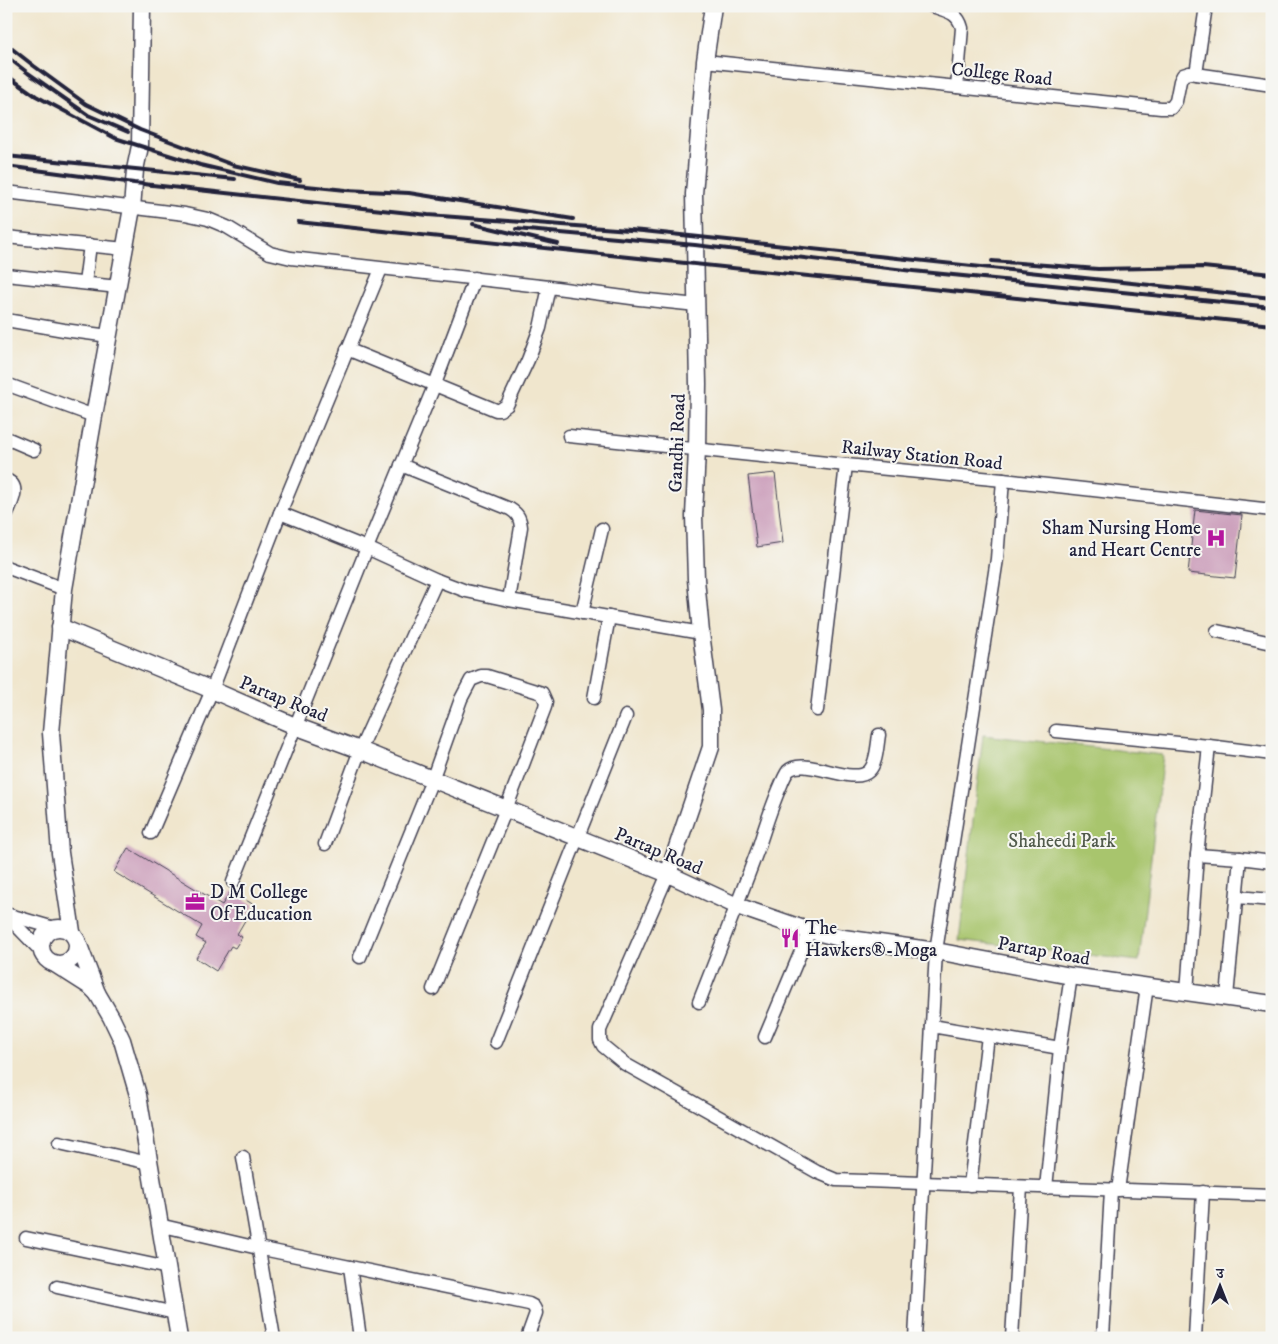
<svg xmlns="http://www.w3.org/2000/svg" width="1278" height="1344" viewBox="0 0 1278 1344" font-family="'IM FELL DW Pica','Noto Serif Devanagari',serif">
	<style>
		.green { fill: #a8c56d; stroke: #657454 }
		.building { fill: #cda2bd }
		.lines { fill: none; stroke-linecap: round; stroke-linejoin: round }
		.minor-casing { stroke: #413f51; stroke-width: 15 }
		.tertiary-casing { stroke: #413f51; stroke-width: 19 }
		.minor { stroke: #fff; stroke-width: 12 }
		.tertiary { stroke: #fff; stroke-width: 16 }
		.rail { stroke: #22223b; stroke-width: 4 }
		.labels { text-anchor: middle; stroke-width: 4; stroke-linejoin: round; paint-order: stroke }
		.street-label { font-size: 19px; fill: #22223b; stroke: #f6f6f2 }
		.poi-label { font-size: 19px; fill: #22223b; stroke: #f6f6f2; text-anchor: start }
		.park-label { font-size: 19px; fill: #515b4c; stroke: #f6f6f2 }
	</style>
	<rect width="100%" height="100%" fill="#f6f6f2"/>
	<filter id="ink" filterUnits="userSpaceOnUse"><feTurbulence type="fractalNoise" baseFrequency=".02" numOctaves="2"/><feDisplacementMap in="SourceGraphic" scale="10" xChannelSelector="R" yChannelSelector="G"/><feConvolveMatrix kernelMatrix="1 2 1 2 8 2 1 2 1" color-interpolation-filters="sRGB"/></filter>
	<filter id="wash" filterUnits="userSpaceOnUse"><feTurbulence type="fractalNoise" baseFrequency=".0096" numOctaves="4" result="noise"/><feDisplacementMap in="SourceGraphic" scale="20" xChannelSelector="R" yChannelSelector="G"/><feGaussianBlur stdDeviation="1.12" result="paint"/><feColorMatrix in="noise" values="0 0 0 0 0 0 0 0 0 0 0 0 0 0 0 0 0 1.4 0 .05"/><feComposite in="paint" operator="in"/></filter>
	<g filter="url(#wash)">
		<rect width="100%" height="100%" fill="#f0e6cd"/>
		<!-- green -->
		<path class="green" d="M983 735 1163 755 1139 961 959 940Z"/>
		<g id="blocks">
			<!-- building -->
			<g class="building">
				<path d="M775 473 783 543 757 547 748 476Z"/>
				<path d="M1195 510 1242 515 1235 578 1188 573Z"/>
				<path d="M128 848 222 905 231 891 254 905 237 934 242 937 235 948 231 946 216 971 196 958 206 943 196 937 202 926 114 872Z"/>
			</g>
		</g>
	</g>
	<g filter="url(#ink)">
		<use href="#blocks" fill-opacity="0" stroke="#413f51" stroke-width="1"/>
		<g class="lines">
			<defs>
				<g id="minor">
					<path d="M932 6C946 11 958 12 962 28L957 87"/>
					<path d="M705 61 1161 108H1171L1176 101 1180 81 1183 75 1189 73 1272 85"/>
					<path d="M1196 74 1206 6"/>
					<path d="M6 192 185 214 208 219 227 227 270 253 291 258 549 287 639 299 697 305"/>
					<path d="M6 237 125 249"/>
					<path d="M6 275 118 287"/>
					<path d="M85 283 90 245"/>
					<path d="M6 320 64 330 109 336"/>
					<path d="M347 349 496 410H500L507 405 528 360 540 328 549 287"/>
					<path d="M6 384 94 416"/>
					<path d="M569 436 846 465 1003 480 1272 510"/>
					<path d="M6 438 34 450"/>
					<path d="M401 465 510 509C518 514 520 518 521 527L509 600"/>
					<path d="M6 480C22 486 11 504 6 515"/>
					<path d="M280 513 367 548 437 580 466 591 509 600 701 633"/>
					<path d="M6 567 64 589"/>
					<path d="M582 613 602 529"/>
					<path d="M1217 631 1272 643"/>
					<path d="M594 698 609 617"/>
					<path d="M817 710 846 465"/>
					<path d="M1056 731 1209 746 1272 754"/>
					<path d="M151 833 212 690 280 513 381 269"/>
					<path d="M325 844 360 750 437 580"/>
					<path d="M1197 855 1240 858 1272 862"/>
					<path d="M668 874 600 1030V1040L603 1046 625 1064 817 1172 836 1180 1272 1195"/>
					<path d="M233 882 367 548 435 384 475 278"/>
					<path d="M1237 897 1272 900"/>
					<path d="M6 914 54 928"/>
					<path d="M6 915 41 951"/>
					<path d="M360 957 432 780 461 699 471 680 481 676H487L542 693 546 702 545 707 506 809 433 989"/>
					<path d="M1187 992 1197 855 1209 746"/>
					<path d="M1227 997 1240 858"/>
					<path d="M699 1002C719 951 739 900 758 849 765 827 772 805 781 785 783 780 785 775 788 771 803 755 853 787 869 771 877 763 877 746 879 735"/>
					<path d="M932 1026 1060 1048"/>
					<path d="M765 1037 810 930"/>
					<path d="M496 1042 626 716"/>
					<path d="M59 1143 149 1163"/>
					<path d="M243 1157 274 1338"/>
					<path d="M970 1185 988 1036"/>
					<path d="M1046 1188 1060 1048 1071 976"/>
					<path d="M1118 1190 1147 986"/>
					<path d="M159 1225 258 1248 529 1304C534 1306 535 1308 536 1313L527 1338"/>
					<path d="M26 1238 168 1268"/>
					<path d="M350 1267 360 1338"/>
					<path d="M57 1287 175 1313"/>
					<path d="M915 1338 936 951 997 559 1003 480"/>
					<path d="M1012 1338 1021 1187"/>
					<path d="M1103 1338 1111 1190"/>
					<path d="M1195 1338 1203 1192"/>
				</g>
				<g id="tertiary">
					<path d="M60 627 212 690 295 726 360 750 668 874 737 906 801 928 836 937 936 951 1071 976 1272 1004"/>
					<path d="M668 874 711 747V710L701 633 696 579 694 516 697 449 698 384 694 194 705 61 713 6"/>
					<circle cx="59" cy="946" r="18"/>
					<path d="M72 932 60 853 51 733 64 589 94 416 132 208 135 170 140 146 142 6"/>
					<path d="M77 940 97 993 111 1017 122 1040 138 1095 179 1338"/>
					<path d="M55 964 91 987 97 993"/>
				</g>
			</defs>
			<!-- minor casing -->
			<use href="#minor" class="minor-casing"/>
			<!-- tertiary casing -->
			<use href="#tertiary" class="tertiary-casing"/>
			<!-- minor -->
			<use href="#minor" class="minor"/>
			<!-- tertiary -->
			<use href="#tertiary" class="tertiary"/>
			<!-- rail -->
			<g class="rail">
				<path d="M6 44 34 66 86 104 140 130 233 165 300 180"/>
				<path d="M6 56 28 73 88 115 128 132"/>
				<path d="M6 75 36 96 115 138 200 165 277 183 346 190 409 193 573 219"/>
				<path d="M6 156 235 179"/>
				<path d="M6 166 134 183 428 215 643 231 1272 298"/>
				<path d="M298 222 1272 325"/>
				<path d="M473 224 558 244"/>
				<path d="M516 229 695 245 913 271 1272 307"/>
				<path d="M992 261 1098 269 1203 267 1272 274"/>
			</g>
		</g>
	</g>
	<!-- icons -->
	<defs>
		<symbol id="hospital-bare" viewBox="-9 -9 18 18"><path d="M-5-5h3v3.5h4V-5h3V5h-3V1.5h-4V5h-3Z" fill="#b5179e" stroke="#f6f6f2" stroke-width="2.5" paint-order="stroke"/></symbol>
		<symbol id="office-bare" viewBox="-9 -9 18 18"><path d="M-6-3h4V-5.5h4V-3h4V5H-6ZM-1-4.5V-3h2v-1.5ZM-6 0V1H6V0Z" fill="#b5179e" stroke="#f6f6f2" stroke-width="2.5" paint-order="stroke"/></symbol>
		<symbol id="restaurant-bare" viewBox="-9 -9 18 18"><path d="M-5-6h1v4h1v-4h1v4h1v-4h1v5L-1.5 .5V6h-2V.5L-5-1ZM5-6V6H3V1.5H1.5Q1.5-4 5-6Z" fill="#b5179e" stroke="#f6f6f2" stroke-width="2.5" paint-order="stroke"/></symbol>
	</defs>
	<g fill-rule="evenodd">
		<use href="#hospital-bare" x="1202" y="524" width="28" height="28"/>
		<use href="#office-bare" x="181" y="888" width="28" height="28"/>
		<use href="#restaurant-bare" x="776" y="924" width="28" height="28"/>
	</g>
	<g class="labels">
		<!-- street labels -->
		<g class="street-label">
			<text transform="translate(1002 73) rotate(6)" y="7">College Road</text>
			<text transform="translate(676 443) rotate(-88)" y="7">Gandhi Road</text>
			<text transform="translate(922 454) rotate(6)" y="7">Railway Station Road</text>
			<text transform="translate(284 698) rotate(22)" y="7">Partap Road</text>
			<text transform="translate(659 850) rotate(23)" y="7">Partap Road</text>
			<text transform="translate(1044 950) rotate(10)" y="7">Partap Road</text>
		</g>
		<!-- poi labels -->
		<g class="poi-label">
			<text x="1201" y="534" text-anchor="end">Sham Nursing Home<tspan x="1201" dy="22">and Heart Centre</tspan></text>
			<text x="210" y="898">D M College<tspan x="210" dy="22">Of Education</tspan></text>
			<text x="805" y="934">The<tspan x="805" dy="22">Hawkers®-Moga</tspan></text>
		</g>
		<!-- park labels -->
		<g class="park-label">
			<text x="1062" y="847">Shaheedi Park</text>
		</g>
	</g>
	<!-- margin -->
	<rect width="1278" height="1344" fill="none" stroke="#f6f6f2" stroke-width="25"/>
	<!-- north arrow -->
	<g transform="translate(1220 1286)" stroke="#f6f6f2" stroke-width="4" paint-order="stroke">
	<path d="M0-4L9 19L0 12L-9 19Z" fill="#22223b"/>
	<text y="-8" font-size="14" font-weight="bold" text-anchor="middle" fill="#22223b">उ</text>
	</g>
</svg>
